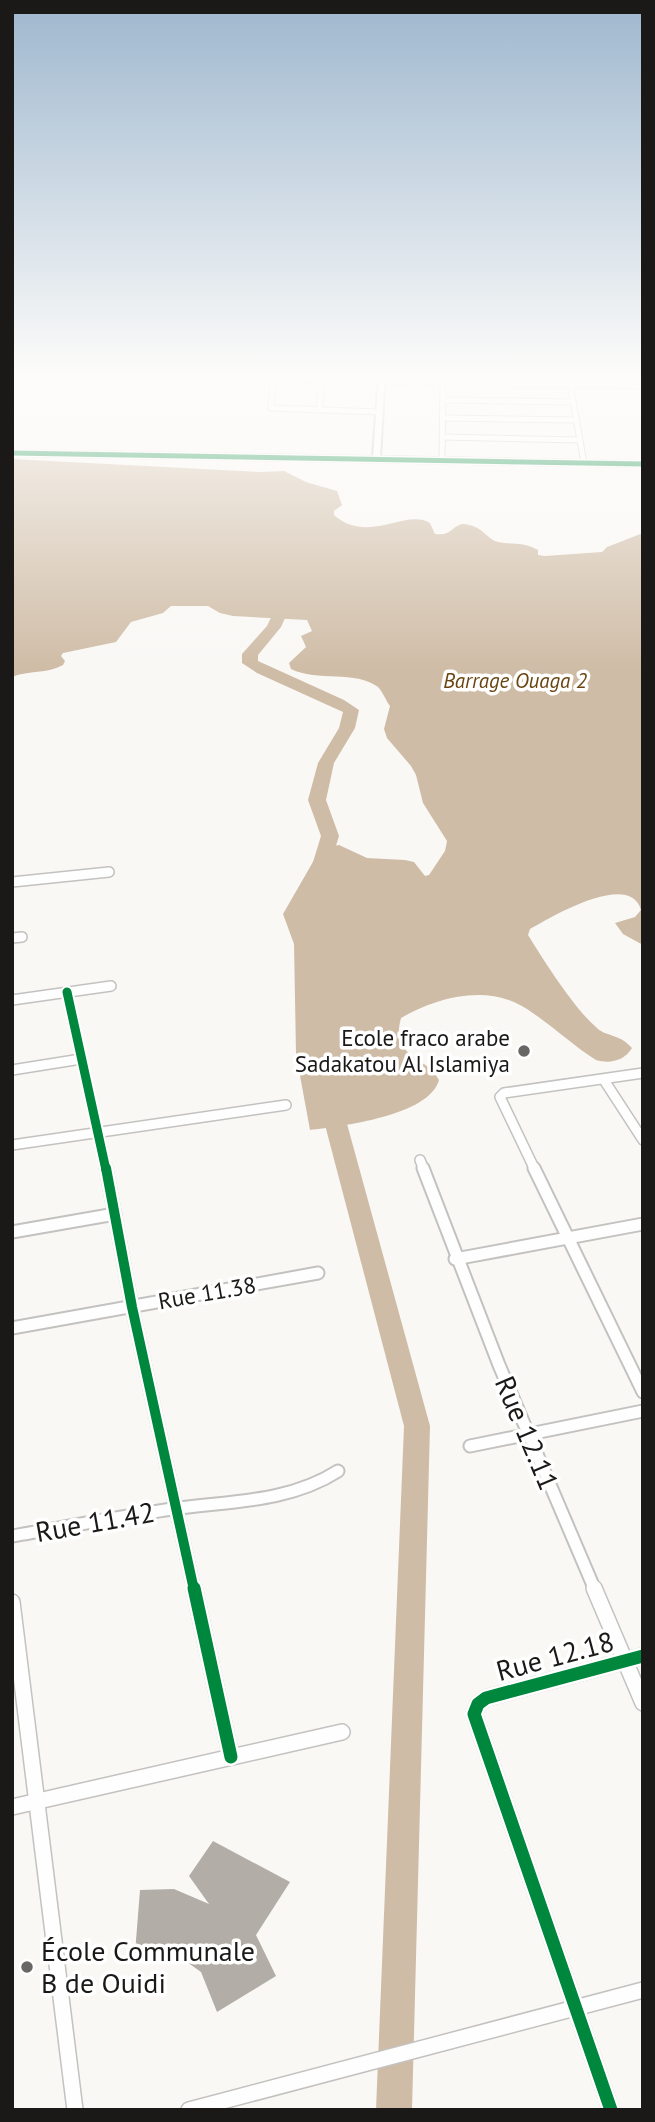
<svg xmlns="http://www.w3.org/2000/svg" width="655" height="2122" viewBox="0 0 655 2122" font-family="'PT Sans',sans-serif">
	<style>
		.green { fill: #eddfce }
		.water { fill: #cfbca6 }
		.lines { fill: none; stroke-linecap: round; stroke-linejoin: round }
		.river { fill: #cfbca6; fill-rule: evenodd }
		.building { fill: #b2ada6 }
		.minor-far3-casing { stroke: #c3c2c0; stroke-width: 7 }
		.minor-far2-casing { stroke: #c3c2c0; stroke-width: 12 }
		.minor-far1-casing { stroke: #c3c2c0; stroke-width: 15 }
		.minor-casing { stroke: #c3c2c0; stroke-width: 18 }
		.tertiary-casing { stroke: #c3c2c0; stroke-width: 4 }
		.minor-far3 { stroke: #fefefe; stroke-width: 5 }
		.minor-far2 { stroke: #fefefe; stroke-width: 9 }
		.minor-far1 { stroke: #fefefe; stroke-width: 11 }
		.minor { stroke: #fefefe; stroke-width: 15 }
		.tertiary { fill: #fefefe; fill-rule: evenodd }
		.cycleway-far3-casing { stroke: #fff; stroke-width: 8 }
		.cycleway-far2-casing { stroke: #fff; stroke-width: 13 }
		.cycleway-far1-casing { stroke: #fff; stroke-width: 15 }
		.cycleway-casing { stroke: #fff; stroke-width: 18 }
		.cycleway-far3 { stroke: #00873e; stroke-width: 5 }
		.cycleway-far2 { stroke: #00873e; stroke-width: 9 }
		.cycleway-far1 { stroke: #00873e; stroke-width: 10 }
		.cycleway { stroke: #00873e; stroke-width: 13 }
		.poi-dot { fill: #686765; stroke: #fff; stroke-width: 2.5 }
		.labels { text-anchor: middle; stroke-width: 7; stroke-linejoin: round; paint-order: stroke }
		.far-water-label { font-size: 21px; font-style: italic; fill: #6b4511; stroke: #fff }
		.poi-label { font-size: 23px; fill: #1a1918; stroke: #fff; text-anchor: end }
		.street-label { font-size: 23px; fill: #1a1918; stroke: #fff }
		.near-street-label { font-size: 28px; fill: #1a1918; stroke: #fff }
		.near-poi-label { font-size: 28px; fill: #1a1918; stroke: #fff; text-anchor: start }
	</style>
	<rect width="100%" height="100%" fill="#faf8f5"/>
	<!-- green -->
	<path class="green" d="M450 373H560L561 382 450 380Z"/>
	<!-- water -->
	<path class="water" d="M12 459 261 472 284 471 306 482 337 491 342 505 334 511V515C368 545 406 508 430 523L435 534C451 536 450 528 462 524 483 525 486 539 498 542 513 545 524 542 538 550V555L545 556 602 552 607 547 643 533V945L623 934 615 923 635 917 641 910C630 870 551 917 530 929L528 935C545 962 573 1007 596 1027 605 1037 619 1033 632 1048 624 1061 610 1064 596 1060 570 1044 541 1015 516 1003 479 986 434 999 401 1018 390 1058 424 1054 439 1080 429 1116 342 1126 310 1130L296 1054 294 944 283 914 321 848 339 845 367 858 405 860 414 862 425 876 429 875 445 851 447 841 423 803 416 775 411 766 387 738 384 729 390 706C386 701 383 692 378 687 356 670 317 682 291 669L289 663 306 647 301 636 312 631 307 620 233 616 220 613 208 606H171L163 613 131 622 116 642 63 653 61 656 65 661 63 665C47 674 29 670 12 677Z"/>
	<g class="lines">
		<!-- river -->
		<g class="river">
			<path d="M289 590 296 594 281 627 258 655V661L344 700 359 710 355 728 334 763 326 800 339 836 328 872 319 877 310 872 321 836 308 800 318 763 339 728 343 712 257 673 242 663V654L267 626 282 594Z"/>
			<path d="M330 1095 338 1097 341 1102 430 1426 412 2110H376L404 1426 319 1102 322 1097Z"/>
		</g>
	</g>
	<!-- building -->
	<path class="building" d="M213 1841 290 1882 256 1935 276 1976 217 2012 201 1972 173 1952 135 1953 140 1890 174 1889 209 1904 189 1876Z"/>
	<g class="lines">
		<defs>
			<g id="minor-far3">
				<path d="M164 373 179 378 643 386"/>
				<path d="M568 373 584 463"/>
				<path d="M274 374 271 408 379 412"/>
				<path d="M443 400 573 402"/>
				<path d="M319 410 323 373"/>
				<path d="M442 418 577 420"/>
				<path d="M442 437 579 440"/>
				<path d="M442 460 443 373"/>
			</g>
			<g id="minor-far2">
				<path d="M12 882 109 872"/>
				<path d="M12 938 22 937"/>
				<path d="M67 992 106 1170"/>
				<path d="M12 1000 111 986"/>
				<path d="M12 1070 81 1059"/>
				<path d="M604 1080 643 1140"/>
				<path d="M12 1145 286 1105"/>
				<path d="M420 1160 424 1170"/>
				<path d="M535 1170 500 1097 504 1093 643 1073"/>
			</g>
			<g id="minor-far1">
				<path d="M106 1168 132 1307 194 1590"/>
				<path d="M423 1168 499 1365 595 1590"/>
				<path d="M534 1168 643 1392"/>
				<path d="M12 1232 115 1214"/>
				<path d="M455 1259 643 1224"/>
				<path d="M12 1328 318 1273"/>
				<path d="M470 1446 643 1411"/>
				<path d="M12 1536C65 1527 118 1517 172 1509 228 1501 288 1503 338 1471"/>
			</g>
			<g id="minor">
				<path d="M194 1588 231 1757"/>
				<path d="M594 1588 643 1703"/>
				<path d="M12 1602 75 2110"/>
				<path d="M12 1807 342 1732"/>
				<path d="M189 2110 643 1990"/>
				<path d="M611 2110 474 1714 478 1704 486 1698 643 1656"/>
			</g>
			<path id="tertiary" d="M379 373H385L380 457 643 462V466L12 455V451L373 457Z"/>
		</defs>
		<!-- minor-far3 casing -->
		<use href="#minor-far3" class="minor-far3-casing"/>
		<!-- minor-far2 casing -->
		<use href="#minor-far2" class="minor-far2-casing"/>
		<!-- minor-far1 casing -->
		<use href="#minor-far1" class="minor-far1-casing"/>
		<!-- minor casing -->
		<use href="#minor" class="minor-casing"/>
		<!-- tertiary casing -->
		<use href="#tertiary" class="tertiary-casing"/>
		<!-- minor-far3 -->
		<use href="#minor-far3" class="minor-far3"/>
		<!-- minor-far2 -->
		<use href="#minor-far2" class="minor-far2"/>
		<!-- minor-far1 -->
		<use href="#minor-far1" class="minor-far1"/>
		<!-- minor -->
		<use href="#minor" class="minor"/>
		<!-- tertiary -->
		<use href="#tertiary" class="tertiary"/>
		<defs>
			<path id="cycleway-far3" d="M12 453 643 464"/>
			<path id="cycleway-far2" d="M67 992 106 1170"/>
			<path id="cycleway-far1" d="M106 1168 132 1307 194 1590"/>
			<g id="cycleway">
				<path d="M194 1588 231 1757"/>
				<path d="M611 2110 474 1714 478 1704 486 1698 643 1656"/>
			</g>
		</defs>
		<!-- cycleway-far3 casing -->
		<use href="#cycleway-far3" class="cycleway-far3-casing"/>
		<!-- cycleway-far2 casing -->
		<use href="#cycleway-far2" class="cycleway-far2-casing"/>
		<!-- cycleway-far1 casing -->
		<use href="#cycleway-far1" class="cycleway-far1-casing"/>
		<!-- cycleway casing -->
		<use href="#cycleway" class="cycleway-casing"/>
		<!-- cycleway-far3 -->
		<use href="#cycleway-far3" class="cycleway-far3"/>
		<!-- cycleway-far2 -->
		<use href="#cycleway-far2" class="cycleway-far2"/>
		<!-- cycleway-far1 -->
		<use href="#cycleway-far1" class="cycleway-far1"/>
		<!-- cycleway -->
		<use href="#cycleway" class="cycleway"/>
	</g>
	<!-- sky -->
	<linearGradient id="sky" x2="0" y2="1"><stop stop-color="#9eb7ce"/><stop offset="0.56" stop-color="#fdfcfa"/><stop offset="1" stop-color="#fdfcfa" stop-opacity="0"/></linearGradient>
	<rect width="655" height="671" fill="url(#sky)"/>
	<!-- markers -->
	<g class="poi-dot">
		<circle cx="524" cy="1051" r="7"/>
		<circle cx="27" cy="1967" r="7"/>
	</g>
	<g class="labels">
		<!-- far-water labels -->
		<g class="far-water-label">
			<text x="515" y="688">Barrage Ouaga 2</text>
		</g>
		<!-- poi labels -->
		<g class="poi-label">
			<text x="510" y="1046">Ecole fraco arabe<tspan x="510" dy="26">Sadakatou Al Islamiya</tspan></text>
		</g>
		<!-- street labels -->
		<g class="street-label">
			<text transform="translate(207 1293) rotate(-10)" y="8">Rue 11.38</text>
		</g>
		<!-- near-street labels -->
		<g class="near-street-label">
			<text transform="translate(527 1433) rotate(67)" y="10">Rue 12.11</text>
			<text transform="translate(95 1522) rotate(-10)" y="10">Rue 11.42</text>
			<text transform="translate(555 1656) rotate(-15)" y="10">Rue 12.18</text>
		</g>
		<!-- near-poi labels -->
		<g class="near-poi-label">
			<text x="41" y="1961">École Communale<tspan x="41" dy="32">B de Ouidi</tspan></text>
		</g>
	</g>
	<!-- border -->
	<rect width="655" height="2122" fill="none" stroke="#1a1918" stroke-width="28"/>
</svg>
